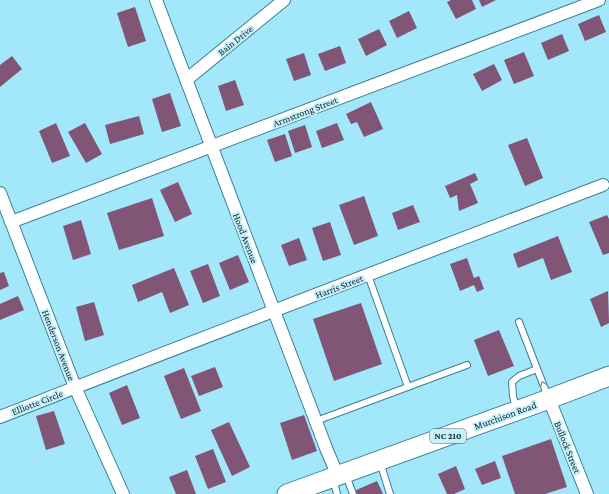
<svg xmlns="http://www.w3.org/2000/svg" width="609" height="494" viewBox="0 0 609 494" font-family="'Crimson Pro',serif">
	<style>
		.building { fill: #815575 }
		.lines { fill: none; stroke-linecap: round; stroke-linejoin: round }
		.service-casing { stroke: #3b7f91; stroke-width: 8 }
		.minor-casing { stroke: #3b7f91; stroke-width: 14 }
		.primary-casing { stroke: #3b7f91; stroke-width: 21 }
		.service { stroke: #fff; stroke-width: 6 }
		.minor { stroke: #fff; stroke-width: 12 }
		.primary { stroke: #fff; stroke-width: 19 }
		.oneway { stroke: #8f9ca0 }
		.labels { text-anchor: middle; stroke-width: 4; stroke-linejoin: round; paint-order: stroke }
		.shield { fill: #c8f0fb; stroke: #406169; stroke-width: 1 }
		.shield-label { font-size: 9px; font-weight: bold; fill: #06242b }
		.street-label { font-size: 10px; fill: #06242b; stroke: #c8f0fb }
	</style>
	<rect width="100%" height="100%" fill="#a3e7fb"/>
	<!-- building -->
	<g class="building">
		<path d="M451 0H472L476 9 456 19 447 2Z"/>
		<path d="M479 0H496L482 7Z"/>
		<path d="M135 7 146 41 128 47 117 13Z"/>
		<path d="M409 11 417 28 397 38 389 21Z"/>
		<path d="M599 15 606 32 585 41 578 24Z"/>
		<path d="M379 29 387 45 366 56 358 39Z"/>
		<path d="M562 34 569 51 548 60 541 43Z"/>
		<path d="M340 46 346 63 325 71 318 54Z"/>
		<path d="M524 52 534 76 514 84 504 60Z"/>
		<path d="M304 53 311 75 294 81 286 59Z"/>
		<path d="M12 56 22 69 0 87V65Z"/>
		<path d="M494 64 502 80 482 91 473 74Z"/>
		<path d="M235 80 244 105 226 111 218 86Z"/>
		<path d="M170 93 181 126 162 132 152 99Z"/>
		<path d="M371 102 383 129 364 137 357 122 351 124 346 114Z"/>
		<path d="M139 116 144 134 110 144 105 125Z"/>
		<path d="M56 123 70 156 52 163 39 131Z"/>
		<path d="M85 123 102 154 86 163 68 132Z"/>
		<path d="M337 123 344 140 322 148 316 131Z"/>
		<path d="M305 125 312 147 295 153 288 131Z"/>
		<path d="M285 134 292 156 275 162 267 140Z"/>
		<path d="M527 138 543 178 525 186 508 145Z"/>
		<path d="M475 173 478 180 470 184 478 203 459 211 457 195 450 198 445 186Z"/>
		<path d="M178 182 192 214 175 222 160 190Z"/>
		<path d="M364 196 378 236 354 245 339 205Z"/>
		<path d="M152 198 164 236 119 250 107 213Z"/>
		<path d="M413 205 420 222 398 230 392 213Z"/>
		<path d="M607 215 609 219V253L603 255 589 222Z"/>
		<path d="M81 220 91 254 73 260 63 226Z"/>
		<path d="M330 222 341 255 323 261 312 228Z"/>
		<path d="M558 236 572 272 551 280 543 258 518 268 513 254Z"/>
		<path d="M299 238 307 260 289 266 281 245Z"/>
		<path d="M238 255 249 282 230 290 219 263Z"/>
		<path d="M467 258 474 278 479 276 484 289 477 292 474 285 460 291 450 264Z"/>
		<path d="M208 264 220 296 203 303 190 271Z"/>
		<path d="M174 268 189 305 170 313 162 292 138 302 132 285Z"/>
		<path d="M4 272 9 286 0 290V273Z"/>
		<path d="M608 291 609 323 601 327 590 299Z"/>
		<path d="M18 296 24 310 0 320V304Z"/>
		<path d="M94 302 104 335 85 341 76 307Z"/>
		<path d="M361 303 382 364 334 381 313 319Z"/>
		<path d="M499 330 514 366 488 376 474 340Z"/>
		<path d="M215 367 223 387 199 396 191 376Z"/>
		<path d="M184 368 201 411 181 419 164 376Z"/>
		<path d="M127 385 140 418 122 425 109 393Z"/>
		<path d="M54 411 65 444 46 450 36 416Z"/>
		<path d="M304 415 317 451 292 460 280 423Z"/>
		<path d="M229 422 250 467 232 476 211 430Z"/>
		<path d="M551 439 567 487 545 494H515L502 456Z"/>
		<path d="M213 449 226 482 208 489 195 456Z"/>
		<path d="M495 461 501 478 482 485 475 469Z"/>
		<path d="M456 466 465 489 454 494H447L438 474Z"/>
		<path d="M187 470 196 494H176L169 477Z"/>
		<path d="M377 481 383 494H356L354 491Z"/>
	</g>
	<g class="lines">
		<defs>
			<g id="service">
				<path d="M368 275 408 387"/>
				<path d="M519 322 548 397"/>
				<path d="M516 409 513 396 512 382 519 376 537 369"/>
				<path d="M316 421 467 365"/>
				<path d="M380 462 390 494"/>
				<path d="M346 475 353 494"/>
				<path d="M333 479 337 494"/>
			</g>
			<g id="minor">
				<path d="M156 0 326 448 334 467 340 475"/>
				<path d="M186 80 284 0"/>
				<path d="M0 193 75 387 123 494"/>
				<path d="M11 222 599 0"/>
				<path d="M549 399 587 494"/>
				<path d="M0 417C200 338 402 262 603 185"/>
			</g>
			<path id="primary" d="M287 494 549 399 609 376"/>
		</defs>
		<!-- service casing -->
		<use href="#service" class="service-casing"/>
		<!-- minor casing -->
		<use href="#minor" class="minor-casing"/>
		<!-- primary casing -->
		<use href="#primary" class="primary-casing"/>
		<!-- service -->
		<use href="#service" class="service"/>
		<!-- minor -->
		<use href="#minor" class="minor"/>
		<!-- primary -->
		<use href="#primary" class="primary"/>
	</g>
	<!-- one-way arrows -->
	<defs><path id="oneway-chevron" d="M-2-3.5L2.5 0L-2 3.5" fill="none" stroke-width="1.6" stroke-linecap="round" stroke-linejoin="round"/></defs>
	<use class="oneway" href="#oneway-chevron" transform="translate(543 384) rotate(-111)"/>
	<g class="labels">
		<!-- shield labels -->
		<rect class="shield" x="430" y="429" width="36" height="14" rx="3"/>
		<g class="shield-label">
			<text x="448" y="439">NC 210</text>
		</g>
		<!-- street labels -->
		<g class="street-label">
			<text transform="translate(235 40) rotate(-39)" y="4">Bain Drive</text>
			<text transform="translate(305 111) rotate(-21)" y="4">Armstrong Street</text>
			<text transform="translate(246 238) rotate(69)" y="4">Hood Avenue</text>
			<text transform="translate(339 286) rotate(-21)" y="4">Harris Street</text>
			<text transform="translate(59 345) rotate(69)" y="4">Henderson Avenue</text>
			<text transform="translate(37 402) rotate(-21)" y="4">Elliotte Circle</text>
			<text transform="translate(505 415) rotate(-20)" y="4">Murchison Road</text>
			<text transform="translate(568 447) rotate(68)" y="4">Bullock Street</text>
		</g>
	</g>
</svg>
